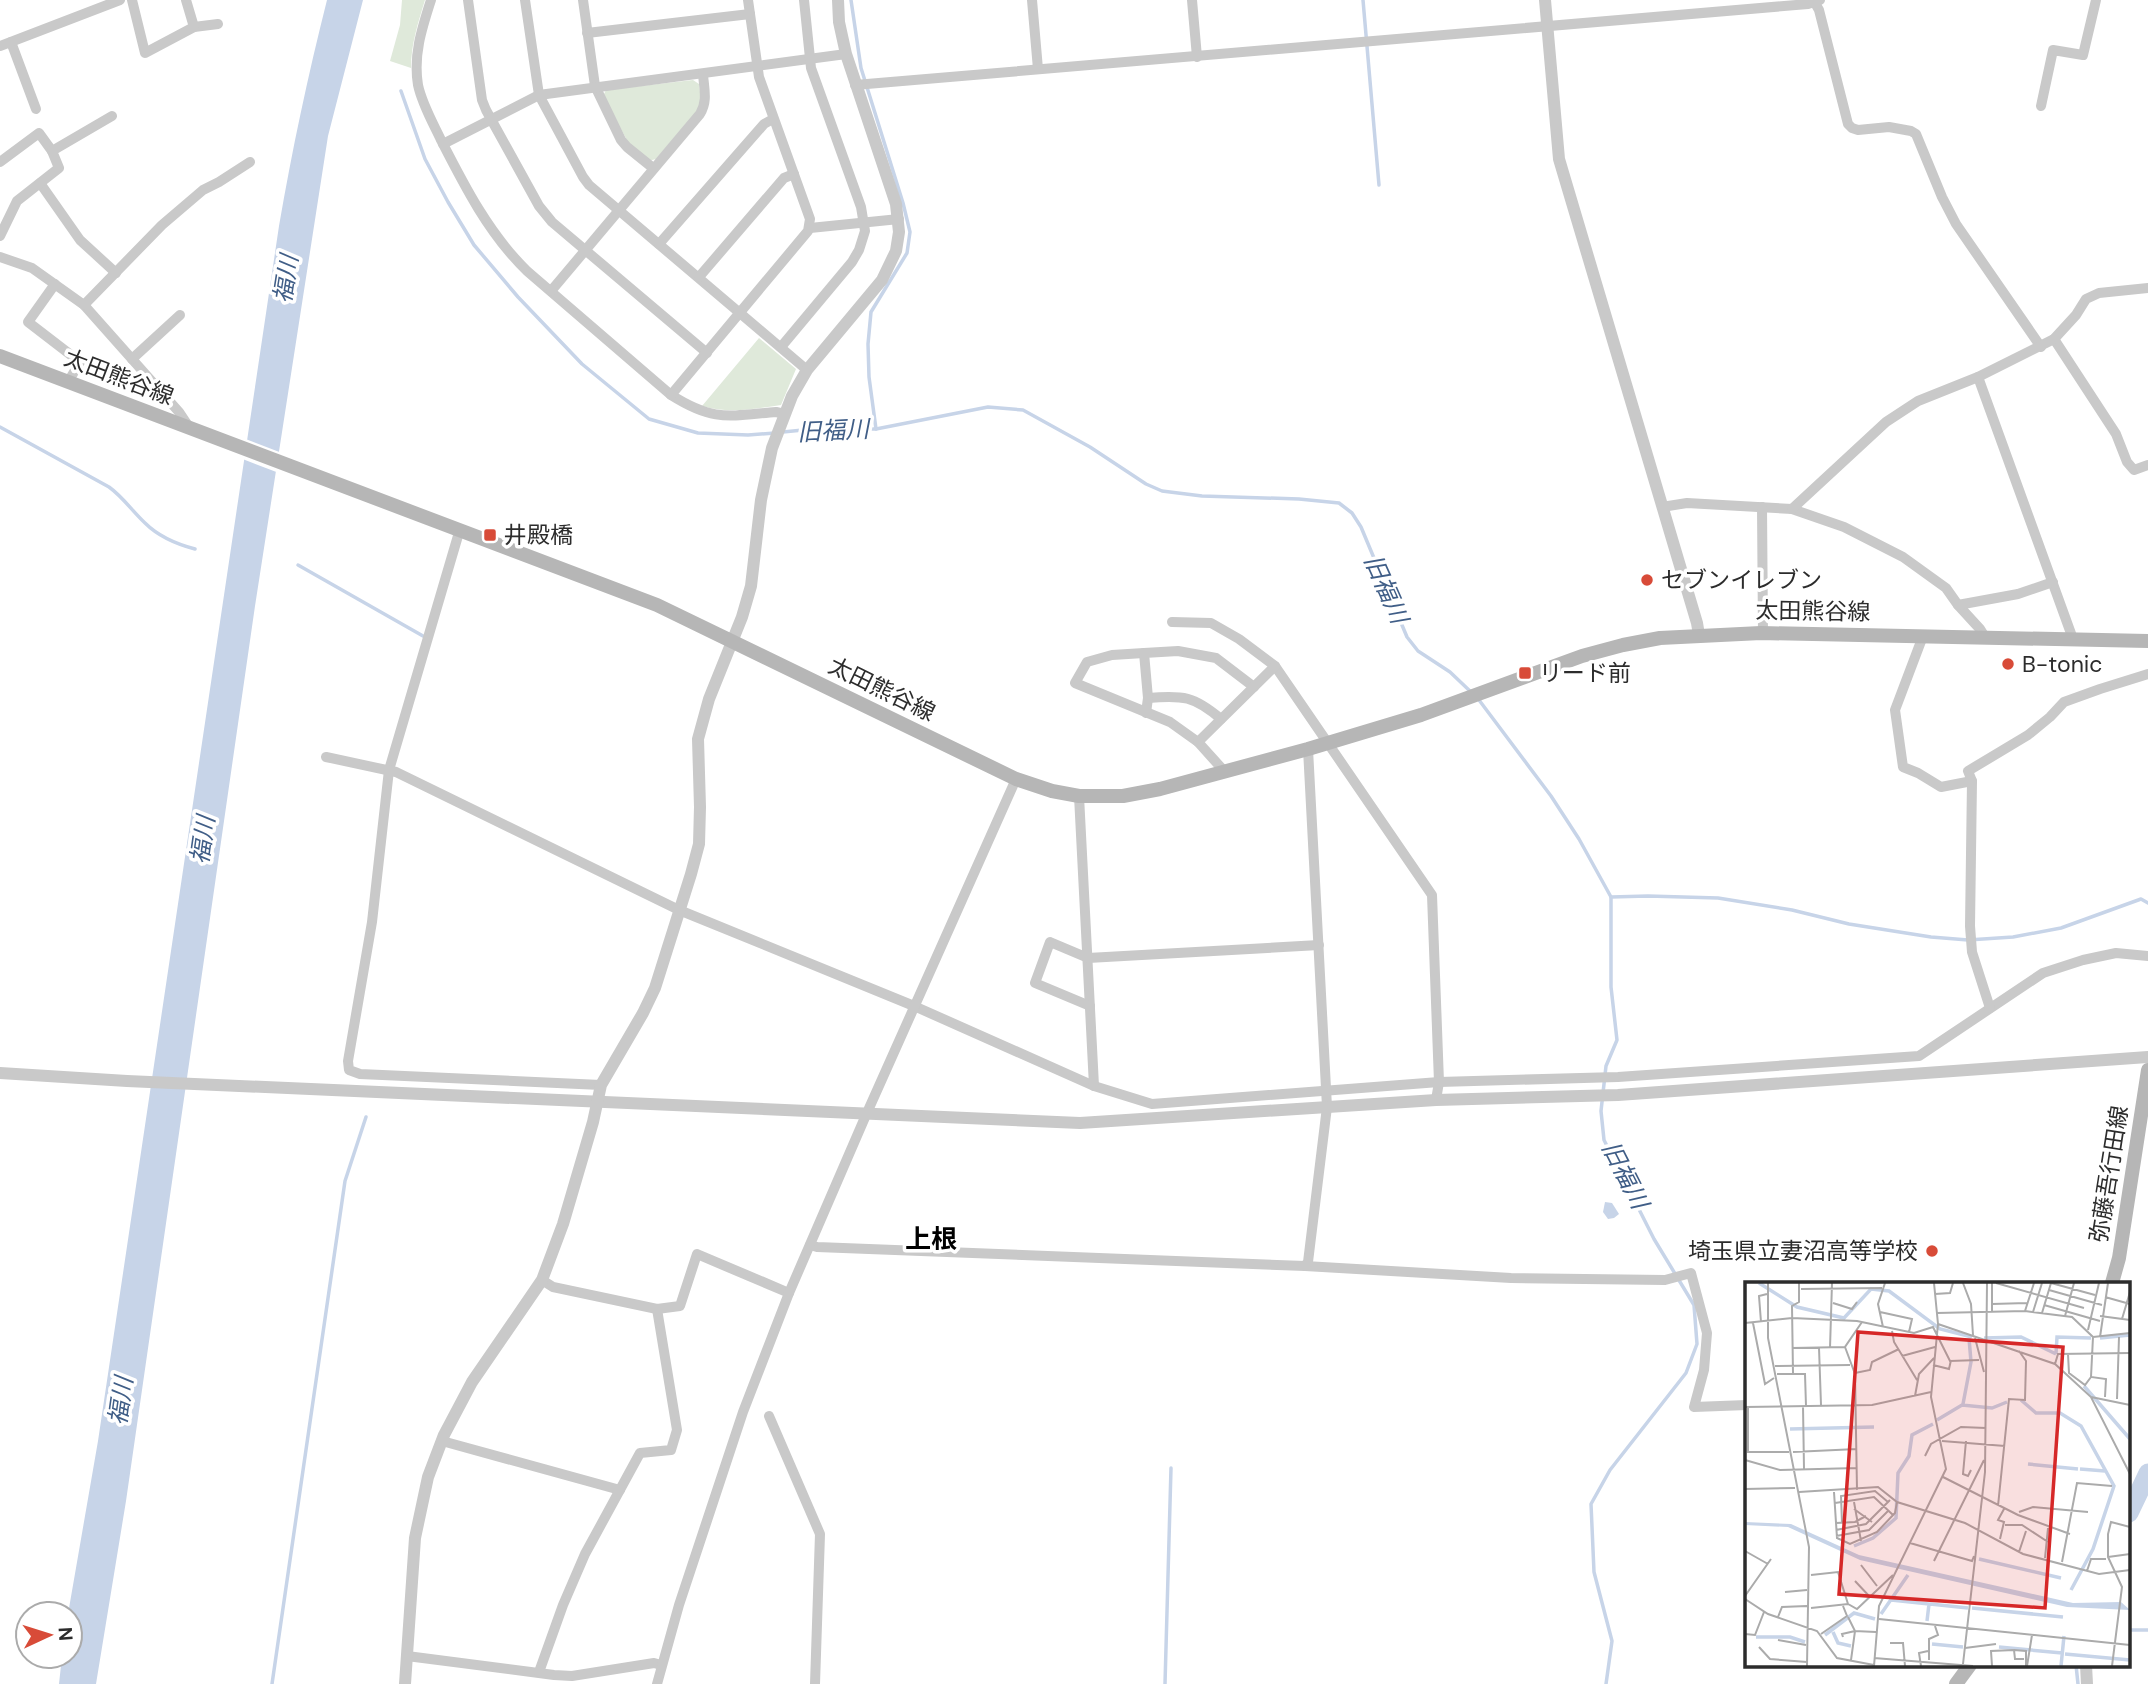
<svg xmlns="http://www.w3.org/2000/svg" width="2148" height="1684" viewBox="0 0 2148 1684" font-family="'DM Sans','Noto Sans JP',sans-serif">
	<style>
		.green { fill: #dfe9da }
		.water { fill: #c7d4e8 }
		.pier { fill: #fff }
		.lines { fill: none; stroke-linecap: round; stroke-linejoin: round }
		.stream { stroke: #c7d4e8; stroke-width: 3.5 }
		.river { stroke: #c7d4e8; stroke-width: 19 }
		.minor { stroke: #c9c9c9; stroke-width: 10 }
		.tertiary { stroke: #c9c9c9; stroke-width: 12 }
		.secondary { stroke: #b6b6b6; stroke-width: 14 }
		.poi-dot { fill: #d84b38; stroke: #fff; stroke-width: 2.5 }
		.labels { text-anchor: middle; stroke-width: 7; stroke-linejoin: round; paint-order: stroke }
		.street-label { font-size: 23px; fill: #2c2c2c; stroke: #fff }
		.poi-label { font-size: 23px; fill: #2c2c2c; stroke: #fff; text-anchor: start }
		.water-label { font-size: 24px; font-style: italic; fill: #405e87; stroke: #fff }
		.quarter-label { font-size: 26px; font-weight: bold; fill: #000; stroke: #fff }
		.inset-river { fill: none; stroke: #c7d4e8; stroke-width: 3.5 }
		.inset-road { fill: none; stroke: #ababab; stroke-width: 2 }
		.view { fill: #d62828; fill-opacity: 0.15; stroke: #d62828; stroke-width: 3.5 }
		.inset-edge { fill: none; stroke: #2c2c2c; stroke-width: 3.5 }
	</style>
	<rect width="100%" height="100%" fill="#fff"/>
	<!-- green -->
	<g class="green">
		<path d="M402 0H425C418 23 411 44 411 68L390 61 400 25Z"/>
		<path d="M693 80 699 84 701 100 698 110 656 159 648 161 629 144 603 96 606 90Z"/>
		<path d="M759 338 796 369 781 405C753 409 729 414 702 406Z"/>
	</g>
	<!-- water -->
	<g class="water">
		<path d="M327 0H363L328 136 255 606 126 1501 96 1684H59L62 1656H70V1614H68L98 1441 279 226C292 150 308 75 327 0Z"/>
		<path d="M1605 1202 1612 1203 1619 1214 1614 1218 1608 1219 1603 1212Z"/>
	</g>
	<!-- pier -->
	<path class="pier" d="M243 438 282 453 279 473 240 458Z"/>
	<g class="lines">
		<!-- stream -->
		<g class="stream">
			<path d="M851 0 861 68 903 203 910 232 907 253 871 312 868 344 869 377 876 429"/>
			<path d="M1363 0 1379 185"/>
			<path d="M401 91 425 159 448 202 474 245 518 297 582 364 649 419 698 433 748 435 775 433"/>
			<path d="M0 427 109 487C123 497 132 511 145 523 159 537 176 544 195 549"/>
			<path d="M783 432 813 429H876L988 407 1023 410 1090 447 1146 484 1162 491 1202 496 1299 499 1339 503 1352 513 1361 527 1407 637 1418 651 1450 672 1471 692"/>
			<path d="M298 565 423 636"/>
			<path d="M1479 700 1551 796 1579 839 1611 897V987L1617 1040 1606 1066 1601 1111 1604 1140 1654 1239 1694 1305 1697 1344 1686 1373 1610 1470 1591 1504 1594 1572 1612 1641 1606 1684"/>
			<path d="M1611 897 1648 896 1718 898 1792 910 1849 924 1931 937 1968 940 2013 937 2061 928 2141 899 2148 903"/>
			<path d="M2129 1630H2148"/>
			<path d="M2076 1665 2078 1684"/>
			<path d="M272 1684 345 1181 366 1117"/>
			<path d="M1165 1684 1171 1468"/>
		</g>
		<!-- river -->
		<path class="river" d="M2129 1513 2148 1473"/>
		<!-- minor -->
		<g class="minor">
			<path d="M132 0 145 53 194 27 218 24"/>
			<path d="M186 0 194 27"/>
			<path d="M431 0C422 28 413 55 418 85 422 104 433 123 441 140 465 187 489 234 527 271L671 395C714 422 728 416 776 412L785 414"/>
			<path d="M468 0 482 100 486 110 539 206 552 222 707 353"/>
			<path d="M525 0 539 95 583 177 589 185 807 370"/>
			<path d="M583 0 595 86 621 140 627 147 653 168"/>
			<path d="M1032 0 1038 69"/>
			<path d="M1192 0 1197 57"/>
			<path d="M1815 3 1819 10 1848 124 1852 128 1858 130 1889 127 1911 131 1916 134 1942 197 1956 224 2041 347"/>
			<path d="M587 33 750 14"/>
			<path d="M11 42 36 109"/>
			<path d="M0 46 120 0"/>
			<path d="M855 85 1808 4 1820 0"/>
			<path d="M2041 106 2053 50 2083 55 2096 0"/>
			<path d="M443 144 539 95 846 54"/>
			<path d="M0 162 39 133 52 151"/>
			<path d="M40 183 80 240 116 273"/>
			<path d="M810 228 899 219"/>
			<path d="M0 236 17 201 59 168 52 151 112 116"/>
			<path d="M659 244 764 124 773 119"/>
			<path d="M0 257 32 268 84 305 179 412 189 427"/>
			<path d="M699 277 784 178 794 174"/>
			<path d="M55 284 28 322 80 362 68 382"/>
			<path d="M551 291 700 114C708 101 704 89 703 74"/>
			<path d="M84 305 162 225 203 190 219 182 250 162"/>
			<path d="M2054 339 2116 434 2127 462 2134 470 2148 465"/>
			<path d="M781 347 852 262 859 250 865 231 861 207 811 68 804 0"/>
			<path d="M132 359 180 315"/>
			<path d="M1978 377 2073 639"/>
			<path d="M671 395 808 231 810 219 759 77 748 0"/>
			<path d="M1662 507 1687 503 1792 509 1844 527 1903 557 1946 588 1958 605 1980 629 1985 637"/>
			<path d="M1762 507 1763 633"/>
			<path d="M1792 509 1886 422 1918 401 1978 377 2054 339 2076 315 2086 299 2099 293 2148 288"/>
			<path d="M460 529 389 770 372 922 348 1061 349 1070 360 1074 601 1085"/>
			<path d="M1958 605 2018 594 2053 582"/>
			<path d="M1172 622 1211 623 1239 639 1275 666 1432 895 1439 1082 1436 1100"/>
			<path d="M1923 636 1895 710 1903 767 1918 773 1941 787 1972 781"/>
			<path d="M1144 653 1112 655 1087 662 1075 683 1170 722 1198 742 1225 772"/>
			<path d="M1148 698C1183 695 1194 696 1221 719"/>
			<path d="M1146 713 1148 698 1144 653 1178 651 1216 658 1254 687"/>
			<path d="M1198 742 1275 666"/>
			<path d="M326 757 396 772 679 910 914 1006 1094 1086 1152 1104 1439 1082 1618 1077 1919 1056 2043 973 2083 960 2116 953 2148 956"/>
			<path d="M1079 796 1094 1086"/>
			<path d="M1090 1006 1035 983 1050 942 1088 958 1319 945"/>
			<path d="M1990 1008 1972 952 1970 926 1972 781 1968 771 2028 735 2050 717 2064 702 2100 689 2148 674"/>
			<path d="M810 1245 817 1247 1305 1266 1511 1278 1665 1280 1691 1273 1707 1333 1704 1370 1694 1407 1747 1405"/>
			<path d="M1305 1266 1308 1262 1327 1107 1308 749"/>
			<path d="M542 1280 553 1287 657 1309 680 1306 697 1254 789 1293"/>
			<path d="M769 1416 820 1534 815 1684"/>
			<path d="M442 1441 620 1490"/>
			<path d="M407 1656 554 1675 572 1676 654 1663 661 1665"/>
			<path d="M539 1672 563 1605 585 1554 640 1453 671 1450 677 1430 657 1309"/>
			<path d="M657 1684 679 1605 743 1412 789 1293 866 1115 1016 779"/>
		</g>
		<!-- tertiary -->
		<g class="tertiary">
			<path d="M1545 0 1559 159 1697 623 1699 635"/>
			<path d="M0 1073 127 1081 1080 1123 1436 1100 1618 1095 2148 1057"/>
			<path d="M2086 1665 2087 1684"/>
			<path d="M405 1684 415 1538 428 1477 444 1435 472 1382 542 1280 563 1224 593 1122 601 1085 643 1013 655 988 691 874 699 844 700 807 698 739 709 699 742 617 751 586 761 500 772 448 792 396 807 370 882 280 896 251 899 232 896 204 846 54 839 22 838 0"/>
		</g>
		<!-- secondary -->
		<g class="secondary">
			<path d="M0 356 657 605 1016 779 1052 791 1079 796H1123L1160 789 1308 749 1421 715 1582 656 1623 645 1660 638 1761 633 2148 641"/>
			<path d="M2112 1283 2119 1258 2148 1070"/>
			<path d="M1956 1684 1970 1665"/>
		</g>
	</g>
	<!-- markers -->
	<g class="poi-dot">
		<rect x="483" y="528" width="14" height="14" rx="3.5"/>
		<circle cx="1647" cy="580" r="7"/>
		<circle cx="2008" cy="664" r="7"/>
		<rect x="1518" y="666" width="14" height="14" rx="3.5"/>
		<circle cx="1932" cy="1251" r="7"/>
	</g>
	<g class="labels">
		<!-- street labels -->
		<g class="street-label">
			<text transform="translate(119 377) rotate(21)" y="8">太田熊谷線</text>
			<text transform="translate(1813 611) rotate(1)" y="8">太田熊谷線</text>
			<text transform="translate(882 689) rotate(26)" y="8">太田熊谷線</text>
			<text transform="translate(2109 1174) rotate(-81)" y="8">弥藤吾行田線</text>
		</g>
		<!-- poi labels -->
		<g class="poi-label">
			<text x="504" y="543">井殿橋</text>
			<text x="1661" y="588">セブンイレブン</text>
			<text x="2022" y="672">B-tonic</text>
			<text x="1539" y="681">リード前</text>
			<text x="1918" y="1259" text-anchor="end">埼玉県立妻沼高等学校</text>
		</g>
		<!-- water labels -->
		<g class="water-label">
			<text transform="translate(286 279) rotate(-81)" y="8">福川</text>
			<text transform="translate(833 431) rotate(-3)" y="8">旧福川</text>
			<text transform="translate(1386 589) rotate(66)" y="8">旧福川</text>
			<text transform="translate(203 840) rotate(-82)" y="8">福川</text>
			<text transform="translate(1625 1175) rotate(63)" y="8">旧福川</text>
			<text transform="translate(121 1401) rotate(-82)" y="8">福川</text>
		</g>
		<!-- quarter labels -->
		<g class="quarter-label">
			<text x="931" y="1248">上根</text>
		</g>
	</g>
	<!-- overview -->
	<g transform="translate(1745 1282)">
		<rect width="385" height="385" fill="#fff"/>
		<path d="M0 240 46 242 114 273 328 321 376 320 385 328 322 325 115 278 43 245 0 243Z" fill="#c7d4e8"/>
		<path class="inset-river" d="M14 1 52 25 99 36 126 7 144 9 195 47 227 55M239 56 276 55 311 72M355 56 385 53M311 72 312 55 346 56M339 104 385 157M276 118 291 131H315L336 144 369 204 348 267 326 308M218 122 226 80 224 56M192 138 217 123 247 126 262 120M45 147 129 145M283 182 333 187M335 187 360 189M109 264 128 256 151 236 153 191 164 174 167 153 188 142M234 277 316 296M146 318 184 322 182 339M185 322 223 326M227 326 318 335M136 332 163 293M88 350 93 361 106 364M80 353 109 331 130 337M11 355H45L60 360M187 362 218 365M254 365 317 371M320 372 385 378M316 384 319 354"/>
		<path class="inset-road" d="M23 1V56L64 265 62 384M218 1 226 22 228 53M251 1 339 26M306 1 350 13M56 7 137 6M304 8 357 23M190 12 205 11 208 1M360 15 385 22M88 21 107 27 112 20M247 22 282 21M299 23 355 39M247 29V1M280 29 289 1M135 30 167 37 164 50M288 30 297 1M192 31 280 29 327 35 348 55 346 95 361 97 360 115M297 31 306 1M320 34 329 1M355 34 385 38M377 37 385 10M16 40 14 14 22 12M0 41 47 36 112 39 169 51 188 45 205 79 234 78M8 41 20 102 29 96M193 42 310 82 346 115 385 192M138 45 133 22 140 1M343 48 354 1M147 49 149 60 172 98M348 55 385 51M355 55 363 1M230 56 239 90M47 66 100 65M74 66 76 123M85 66 87 1M323 72 324 91 340 103 346 95M157 74 190 65M310 82 313 72 385 71M188 83 204 87 206 78M30 84 105 83M48 91 47 24 54 20V1M110 91 125 88 127 80 154 67M32 92H60L61 124M170 114 174 92 189 76M346 115 385 123M372 117 374 55M58 124 59 187M0 125 127 123 186 110M3 125V170H44M197 159 260 164M221 159 218 192 223 194 226 188M48 170 112 167M180 174 186 162 216 145 241 146M0 178 35 188 112 186M198 195 273 233 325 252M0 207 50 206M112 208 110 92 100 65 117 40M54 210 133 205 152 220 220 241 278 272 354 292 385 288M89 210 92 256 105 262 132 250 150 231 152 220M109 220 116 259M90 221 129 215 148 233M253 224 264 117 280 118 281 79 274 69M109 227 127 240M274 230 288 225 343 230M91 241 110 240 121 234M97 241 96 214 130 209 143 220M260 243H277L303 260M91 248 121 242 145 218M91 254 124 248 143 229M255 257 259 240 253 238 259 227M165 261 227 279 229 274M0 269 23 282M274 270 281 249M363 275 385 272M300 276 303 246M189 279 239 178M317 280 332 201 367 204M116 283 132 304M342 289 346 277H361M66 293 93 290 103 322M110 299 125 315M40 310 62 308M0 314 26 277M0 317 23 332 72 349 92 376 129 383M66 326 103 322 112 327 148 293M33 335 37 325 62 324M134 337 385 363M0 352 10 353 19 330M76 352 102 334 98 324M98 355 97 352 110 349 103 335M33 358 61 363M145 361H158L160 384M14 365 25 377 62 380M220 366 251 362M269 368 281 369V384M129 376 228 384M106 378 110 349 131 350M184 378V357L193 353 190 344M218 382 240 190 242 1M129 384 134 324 201 187 186 115 193 42 189 1M176 384 174 371 183 369M247 384 246 369 269 368 270 377H279M282 384 287 353M367 384 377 305 363 275V252L366 240 385 245"/>
		<path class="view" d="M113 50 318 65 300 326 94 312Z"/>
		<rect width="385" height="385" class="inset-edge"/>
	</g>
	<!-- north arrow -->
	<g transform="translate(49 1635) rotate(86)"><circle r="33" fill="#ffffff" stroke="#ababab" stroke-width="2"/>
	<path d="M0-5L12 26L0 18L-12 26Z" fill="#d84b38"/>
	<text y="-10" font-size="19" font-weight="bold" text-anchor="middle" fill="#2c2c2c">N</text>
	</g>
</svg>
